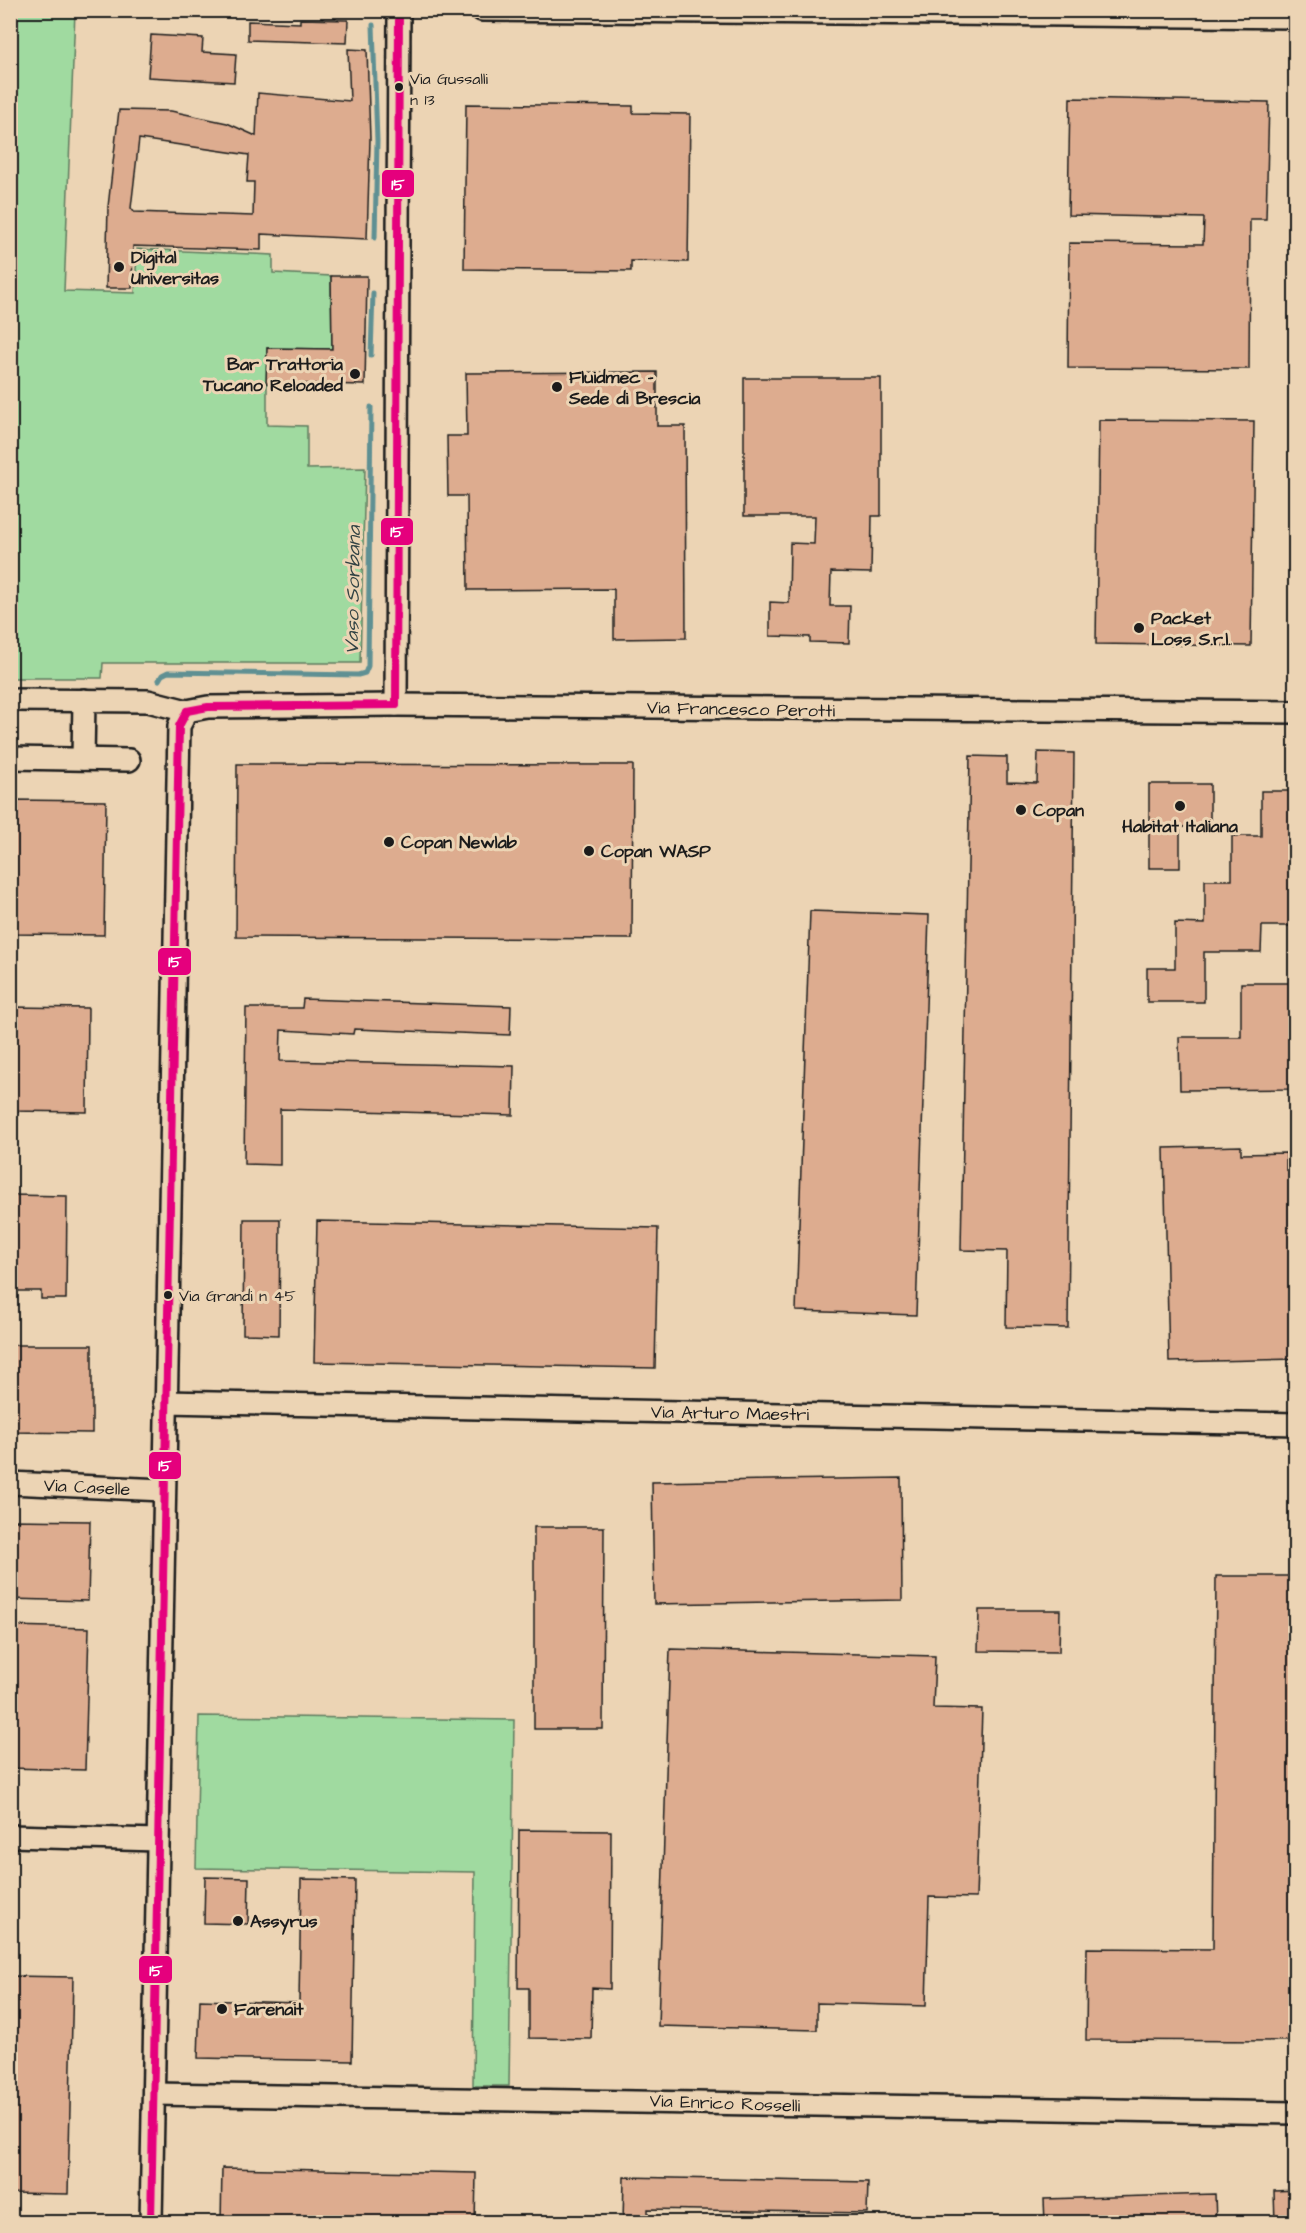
<svg xmlns="http://www.w3.org/2000/svg" width="1306" height="2233" viewBox="0 0 1306 2233" font-family="'Architects Daughter',sans-serif">
	<style>
		.green { fill: #a0daa0; stroke: #5e7b5e; stroke-width: 1.5 }
		.lines { fill: none; stroke-linecap: round; stroke-linejoin: round }
		.stream { stroke: #5f9093; stroke-width: 5 }
		.building { fill: #ddac8f; stroke: #1c1c1c; stroke-width: 1.5; fill-rule: evenodd }
		.minor-casing { stroke: #1c1c1c; stroke-width: 26 }
		.minor { stroke: #ecd4b4; stroke-width: 21 }
		.bus-1-casing { stroke: #ecd4b4; stroke-width: 12 }
		.bus-1 { stroke: #e5007d; stroke-width: 8 }
		.bus-dot { fill: #1c1c1c; stroke: #ecd4b4; stroke-width: 2 }
		.labels { text-anchor: middle; stroke-width: 6; stroke-linejoin: round; paint-order: stroke }
		.bus-label { font-size: 16px; fill: #1c1c1c; stroke: #ecd4b4; text-anchor: start }
		.poi-label { font-size: 18px; font-weight: bold; fill: #1c1c1c; stroke: #ecd4b4; text-anchor: start }
		.street-label { font-size: 18px; fill: #1c1c1c; stroke: #ecd4b4 }
		.water-label { font-size: 20px; font-style: italic; fill: #324344; stroke: #ecd4b4 }
		.line-badge { stroke: #ecd4b4; stroke-width: 2 }
		.badge-label { font-size: 16px; text-anchor: middle; font-weight: bold; fill: #fff }
	</style>
	<rect width="100%" height="100%" fill="#ecd4b4"/>
	<filter id="ink" filterUnits="userSpaceOnUse"><feTurbulence type="fractalNoise" baseFrequency=".0167" numOctaves="2"/><feDisplacementMap in="SourceGraphic" scale="12" xChannelSelector="R" yChannelSelector="G"/><feConvolveMatrix kernelMatrix="1 2 1 2 8 2 1 2 1" color-interpolation-filters="sRGB"/></filter>
	<g filter="url(#ink)">
		<!-- green -->
		<g class="green">
			<path d="M10 11H75L64 291 135 293 137 249 273 255V273L331 276 332 349 267 348V425L307 426V469L365 468 360 663H103L102 678H11Z"/>
			<path d="M199 1716 514 1720 509 2086H473L475 1872 196 1868Z"/>
		</g>
		<g class="lines">
			<!-- stream -->
			<g class="stream">
				<path d="M373 25 377 141 375 238"/>
				<path d="M371 355 373 293"/>
				<path d="M159 680 162 675 168 672 358 675 365 673 368 666 371 407"/>
			</g>
		</g>
		<!-- building -->
		<g class="building">
			<path d="M300 19 348 20 347 43 248 40V21L300 23Z"/>
			<path d="M151 35 203 38 202 52 236 54 234 82 148 77Z"/>
			<path d="M348 49 367 50 370 139 367 239 261 234V250L133 246 132 288H106L108 207 119 110 171 111 227 123 256 136 258 93 350 101ZM139 139 249 155 247 182H254L253 216 134 212 131 208Z"/>
			<path d="M1070 98 1269 102 1266 219H1250L1249 369 1068 368 1069 243 1203 244 1204 218 1068 215Z"/>
			<path d="M466 104 633 106V113L690 114 688 262 631 261V271L464 269Z"/>
			<path d="M331 276H367L365 385 266 383 267 348 332 349Z"/>
			<path d="M657 372V426H685L686 638 614 639V589L468 590 467 496H448L447 436H467L466 373Z"/>
			<path d="M744 378H881V516H872L871 573 831 572 830 606H850L849 643 810 642V637L770 636V602L789 603 790 543 814 544 815 516H744Z"/>
			<path d="M1099 420 1254 421 1251 646 1096 644Z"/>
			<path d="M1038 752 1074 753 1068 1328 1006 1327 1007 1251 961 1250 970 756 1007 757V782L1037 783Z"/>
			<path d="M237 764 633 765 632 939 236 937Z"/>
			<path d="M1149 784H1210V827H1180V868H1149Z"/>
			<path d="M1261 791H1296V926H1262L1261 952H1204V1002H1147V968H1175V923L1205 924V880H1232V836H1261Z"/>
			<path d="M10 800 106 801 104 935 10 934Z"/>
			<path d="M810 911 929 915 916 1315 796 1311Z"/>
			<path d="M1241 983H1296V1089L1180 1090 1179 1037H1241Z"/>
			<path d="M303 999 511 1006 510 1035 354 1029 353 1034 281 1030 280 1061 514 1066 513 1115 280 1109V1165L244 1164 246 1008H302Z"/>
			<path d="M10 1007 88 1008 87 1112 10 1111Z"/>
			<path d="M1241 1146V1154L1286 1153V1170H1296V1359L1169 1362 1164 1148Z"/>
			<path d="M10 1195 67 1196 66 1299H41V1291H10Z"/>
			<path d="M244 1219H280L279 1335 243 1334Z"/>
			<path d="M317 1221 658 1228 655 1368 314 1362Z"/>
			<path d="M10 1345H92V1433L10 1432Z"/>
			<path d="M901 1478 902 1600 654 1604 652 1482Z"/>
			<path d="M10 1520 90 1521 88 1601 10 1599Z"/>
			<path d="M534 1527H604L603 1729H534Z"/>
			<path d="M1216 1576H1296V2041L1086 2040 1087 1948 1213 1949Z"/>
			<path d="M979 1610H1060L1059 1652 978 1651Z"/>
			<path d="M10 1626 89 1628 85 1770 10 1768Z"/>
			<path d="M670 1649 935 1656 933 1708 982 1709 976 1898 929 1897 926 2006 817 2003V2030L658 2026Z"/>
			<path d="M519 1830 611 1831 610 1989 592 1988 591 2039 529 2038V1988H518Z"/>
			<path d="M205 1877 249 1878 248 1924 204 1923Z"/>
			<path d="M301 1879 355 1880 352 2061 198 2058 200 2000 299 2003Z"/>
			<path d="M10 1976 73 1977 68 2194 10 2193Z"/>
			<path d="M222 2168 476 2173 475 2223H221Z"/>
			<path d="M624 2177 868 2182 867 2213 648 2209V2223H623Z"/>
			<path d="M1296 2190V2223H1275L1274 2191Z"/>
			<path d="M1215 2194 1216 2223H1045L1044 2199Z"/>
		</g>
		<g class="lines">
			<defs>
				<g id="minor">
					<path d="M482 10 1296 17"/>
					<path d="M10 700 148 701 187 711 208 707 396 705 1296 712"/>
					<path d="M396 705 399 10"/>
					<path d="M10 758 129 760"/>
					<path d="M83 759 84 700"/>
					<path d="M165 1402 1296 1424"/>
					<path d="M10 1483 163 1490"/>
					<path d="M10 1836 158 1840"/>
					<path d="M154 2094 1296 2113"/>
					<path d="M151 2222 179 726 187 711"/>
				</g>
			</defs>
			<!-- minor casing -->
			<use href="#minor" class="minor-casing"/>
			<!-- minor -->
			<use href="#minor" class="minor"/>
			<defs>
				<g id="bus-1">
					<path d="M396 705 399 10"/>
					<path d="M187 711 208 707 396 705"/>
					<path d="M151 2222 179 726 187 711"/>
				</g>
			</defs>
			<!-- bus-1 casing -->
			<use href="#bus-1" class="bus-1-casing"/>
			<!-- bus-1 -->
			<use href="#bus-1" class="bus-1"/>
		</g>
	</g>
	<!-- markers -->
	<g class="bus-dot">
		<circle cx="399" cy="87" r="5"/>
		<circle cx="119" cy="267" r="6"/>
		<circle cx="355" cy="374" r="6"/>
		<circle cx="557" cy="387" r="6"/>
		<circle cx="1139" cy="628" r="6"/>
		<circle cx="1180" cy="806" r="6"/>
		<circle cx="1021" cy="810" r="6"/>
		<circle cx="389" cy="842" r="6"/>
		<circle cx="589" cy="851" r="6"/>
		<circle cx="168" cy="1295" r="5"/>
		<circle cx="238" cy="1921" r="6"/>
		<circle cx="222" cy="2009" r="6"/>
	</g>
	<g class="labels">
		<!-- bus labels -->
		<g class="bus-label">
			<text x="410" y="84">Via Gussalli<tspan x="410" dy="21">n 13</tspan></text>
			<text x="179" y="1301">Via Grandi n 45</text>
		</g>
		<!-- poi labels -->
		<g class="poi-label">
			<text x="131" y="263">Digital<tspan x="131" dy="21">Universitas</tspan></text>
			<text x="343" y="370" text-anchor="end">Bar Trattoria<tspan x="343" dy="21">Tucano Reloaded</tspan></text>
			<text x="569" y="383">Fluidmec -<tspan x="569" dy="21">Sede di Brescia</tspan></text>
			<text x="1151" y="624">Packet<tspan x="1151" dy="21">Loss S.r.l.</tspan></text>
			<text x="1033" y="816">Copan</text>
			<text x="1180" y="832" text-anchor="middle">Habitat Italiana</text>
			<text x="401" y="848">Copan Newlab</text>
			<text x="601" y="857">Copan WASP</text>
			<text x="250" y="1927">Assyrus</text>
			<text x="234" y="2015">Farenait</text>
		</g>
		<!-- street labels -->
		<g class="street-label">
			<text transform="translate(741 709) rotate(1)" y="6">Via Francesco Perotti</text>
			<text transform="translate(730 1413) rotate(1)" y="6">Via Arturo Maestri</text>
			<text transform="translate(87 1487) rotate(3)" y="6">Via Caselle</text>
			<text transform="translate(725 2103) rotate(2)" y="6">Via Enrico Rosselli</text>
		</g>
		<!-- water labels -->
		<g class="water-label">
			<text transform="translate(352 590) rotate(-89)" y="7">Vaso Sorbana</text>
		</g>
	</g>
	<g class="line-badge">
		<rect x="381" y="169" width="34" height="29" rx="6" fill="#e5007d"/>
		<rect x="380" y="517" width="34" height="29" rx="6" fill="#e5007d"/>
		<rect x="157" y="947" width="35" height="29" rx="6" fill="#e5007d"/>
		<rect x="148" y="1451" width="34" height="29" rx="6" fill="#e5007d"/>
		<rect x="138" y="1955" width="35" height="29" rx="6" fill="#e5007d"/>
	</g>
	<g class="badge-label">
		<text x="398" y="190">15</text>
		<text x="397" y="537">15</text>
		<text x="175" y="967">15</text>
		<text x="165" y="1471">15</text>
		<text x="156" y="1976">15</text>
	</g>
	<!-- margin -->
	<rect width="1306" height="2233" fill="none" stroke="#ecd4b4" stroke-width="36"/>
	<rect x="18" y="18" width="1270" height="2197" fill="none" stroke="#1c1c1c" stroke-width="2" filter="url(#ink)"/>
</svg>
